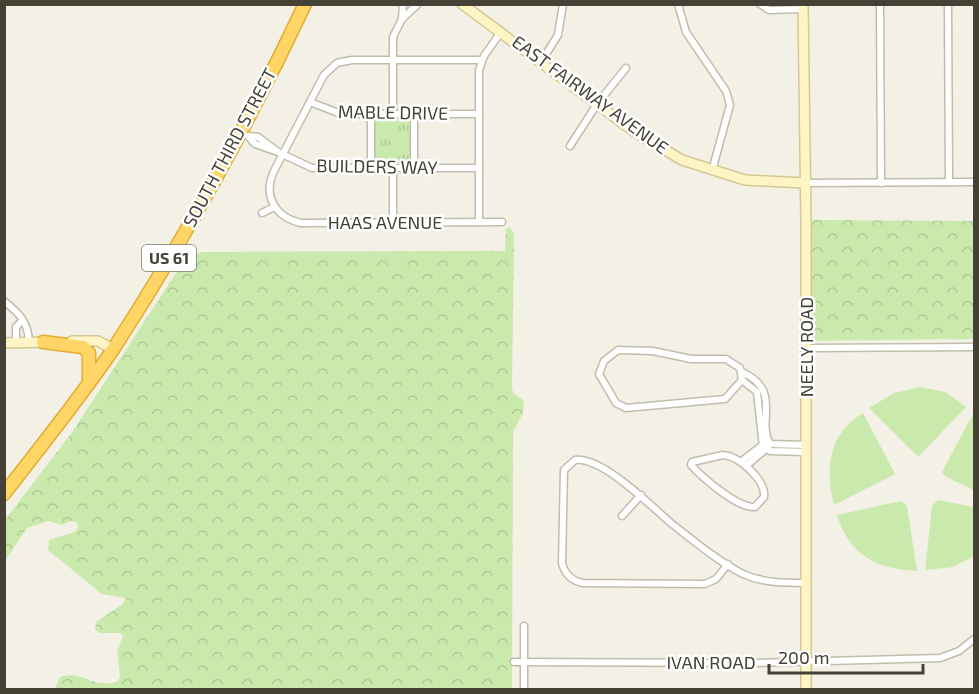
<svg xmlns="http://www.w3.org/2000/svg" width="979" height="694" viewBox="0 0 979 694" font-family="'Exo 2',sans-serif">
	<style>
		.grass { fill: url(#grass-tufts) }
		.forest { fill: url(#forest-crowns) }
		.park { fill: #cae9ad }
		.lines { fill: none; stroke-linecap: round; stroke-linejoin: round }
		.street-casing { stroke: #c2bcab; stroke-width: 9 }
		.secondary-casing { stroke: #d5c894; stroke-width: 12 }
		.highway-casing { stroke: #e2ad31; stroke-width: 15 }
		.street { stroke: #fff; stroke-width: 6 }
		.secondary { stroke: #fff5c4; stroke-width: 9 }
		.highway { stroke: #ffd665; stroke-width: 12 }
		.labels { text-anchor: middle; stroke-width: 5; stroke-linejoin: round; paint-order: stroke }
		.shield { fill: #fff; stroke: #7e7a72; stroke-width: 1.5 }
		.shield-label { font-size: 16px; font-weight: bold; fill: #464135 }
		.street-label { font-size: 18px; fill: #464135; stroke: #fff }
	</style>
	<defs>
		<pattern id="grass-tufts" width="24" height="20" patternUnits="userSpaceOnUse" patternTransform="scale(1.5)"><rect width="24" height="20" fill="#cae9ad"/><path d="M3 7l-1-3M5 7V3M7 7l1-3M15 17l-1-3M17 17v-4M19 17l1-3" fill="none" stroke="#afc995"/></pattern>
		<pattern id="forest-crowns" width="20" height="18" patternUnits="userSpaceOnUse" patternTransform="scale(1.5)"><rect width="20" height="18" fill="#cae9ad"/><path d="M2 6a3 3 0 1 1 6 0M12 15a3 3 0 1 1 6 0" fill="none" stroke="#afc995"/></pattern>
	</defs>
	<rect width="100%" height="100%" fill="#f3f0e6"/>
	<!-- grass -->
	<path class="grass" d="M380 117H405L409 120 411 158 407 164 381 165 375 160V123Z"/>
	<!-- forest -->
	<g class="forest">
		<path d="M811 220 974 221V339L812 341Z"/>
		<path d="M510 227 514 234 512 387 513 393 524 401 523 413 513 432 512 689H55L60 677C81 669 97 691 118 681L120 676 117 652 123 636 120 633H99L95 629 96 622 123 604 126 598 102 594 48 550 49 540 75 532 78 528 77 522 71 521 62 525 48 521 27 528 5 561V520L73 431 187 256 203 252 505 251 506 229Z"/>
	</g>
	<!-- park -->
	<g class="park">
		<path d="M920 387 945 392 966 407 918 457 869 408 894 393Z"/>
		<path d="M974 412V490L946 477 942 472Z"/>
		<path d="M863 413 895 474 834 505C825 469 828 434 863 413Z"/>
		<path d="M938 500 974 507V556L953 567 925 570 932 506Z"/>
		<path d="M901 501 907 506 917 571C876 569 849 555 837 515Z"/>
	</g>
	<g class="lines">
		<defs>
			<g id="street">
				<path d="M678 4 686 32 726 91 730 105 712 171"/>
				<path d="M760 4 769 10 803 9"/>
				<path d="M880 4 881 183"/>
				<path d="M948 4 949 182"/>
				<path d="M402 19 403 4"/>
				<path d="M482 60H352L337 63 324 75 275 169C262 194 274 217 301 223L502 222"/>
				<path d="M541 62 558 35 563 4"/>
				<path d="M310 102 341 114H479"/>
				<path d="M393 114V37L402 19 418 4"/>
				<path d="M248 136 258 137 278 152 312 168H479"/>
				<path d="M248 136 255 144 278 152"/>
				<path d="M570 146 597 104 626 68"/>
				<path d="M371 168V114"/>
				<path d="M393 168V223"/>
				<path d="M414 168V114"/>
				<path d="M804 183 974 182"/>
				<path d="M262 213 274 207"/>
				<path d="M479 222V70L484 56 501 32"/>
				<path d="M4 301C20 314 28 322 29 342"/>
				<path d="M16 342V327L22 321"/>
				<path d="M806 348 974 347"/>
				<path d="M618 350 653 351 691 359H726L740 368 742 380 725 399 626 408 616 403 599 374 604 361Z"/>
				<path d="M742 372C783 391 756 420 770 444L806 445"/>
				<path d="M742 380 757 392 763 447 770 451 807 452"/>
				<path d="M723 455C739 456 766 480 764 497L755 507C737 508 703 478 691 465L692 462Z"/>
				<path d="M742 461 765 443"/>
				<path d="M746 466 768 447"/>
				<path d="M622 516 641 495"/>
				<path d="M728 564 716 579 705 584 583 583C572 581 565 575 562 563L564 470 575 460C602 456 652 507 672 524 694 541 719 562 743 574 763 583 785 583 806 583"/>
				<path d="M524 626V690"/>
				<path d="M514 662 754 663 940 658 959 651 974 639"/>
			</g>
			<g id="secondary">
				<path d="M462 4 632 130 682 160 745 180 804 183"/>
				<path d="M803 4 806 222V690"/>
				<path d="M72 341H98L113 349"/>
				<path d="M4 343 49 342"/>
			</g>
			<g id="highway">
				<path d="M43 342 83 347 89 353V380"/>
				<path d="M4 494C41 446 80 398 114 348 185 238 249 123 305 4"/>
			</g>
		</defs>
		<!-- street casing -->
		<use href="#street" class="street-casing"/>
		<!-- secondary casing -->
		<use href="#secondary" class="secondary-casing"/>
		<!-- highway casing -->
		<use href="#highway" class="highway-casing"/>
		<!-- street -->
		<use href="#street" class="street"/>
		<!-- secondary -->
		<use href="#secondary" class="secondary"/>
		<!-- highway -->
		<use href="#highway" class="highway"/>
	</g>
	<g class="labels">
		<!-- shield labels -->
		<rect class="shield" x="142" y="245" width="54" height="26" rx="4.5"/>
		<g class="shield-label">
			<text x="169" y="264">US 61</text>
		</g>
		<!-- street labels -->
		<g class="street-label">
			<text transform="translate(590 95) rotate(36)" y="6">EAST FAIRWAY AVENUE</text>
			<text transform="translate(393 113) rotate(1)" y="6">MABLE DRIVE</text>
			<text transform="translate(230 148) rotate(-62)" y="6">SOUTH THIRD STREET</text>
			<text transform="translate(377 167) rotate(1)" y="6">BUILDERS WAY</text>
			<text x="385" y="229">HAAS AVENUE</text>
			<text transform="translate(807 347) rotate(-90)" y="6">NEELY ROAD</text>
			<text x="711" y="669">IVAN ROAD</text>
		</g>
	</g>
	<!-- border -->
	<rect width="979" height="694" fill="none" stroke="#464135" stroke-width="12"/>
	<!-- scale -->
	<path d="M769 664v9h154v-9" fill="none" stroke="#464135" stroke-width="3"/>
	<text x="778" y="664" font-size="18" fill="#464135" stroke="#ffffff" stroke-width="4.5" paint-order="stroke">200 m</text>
</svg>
